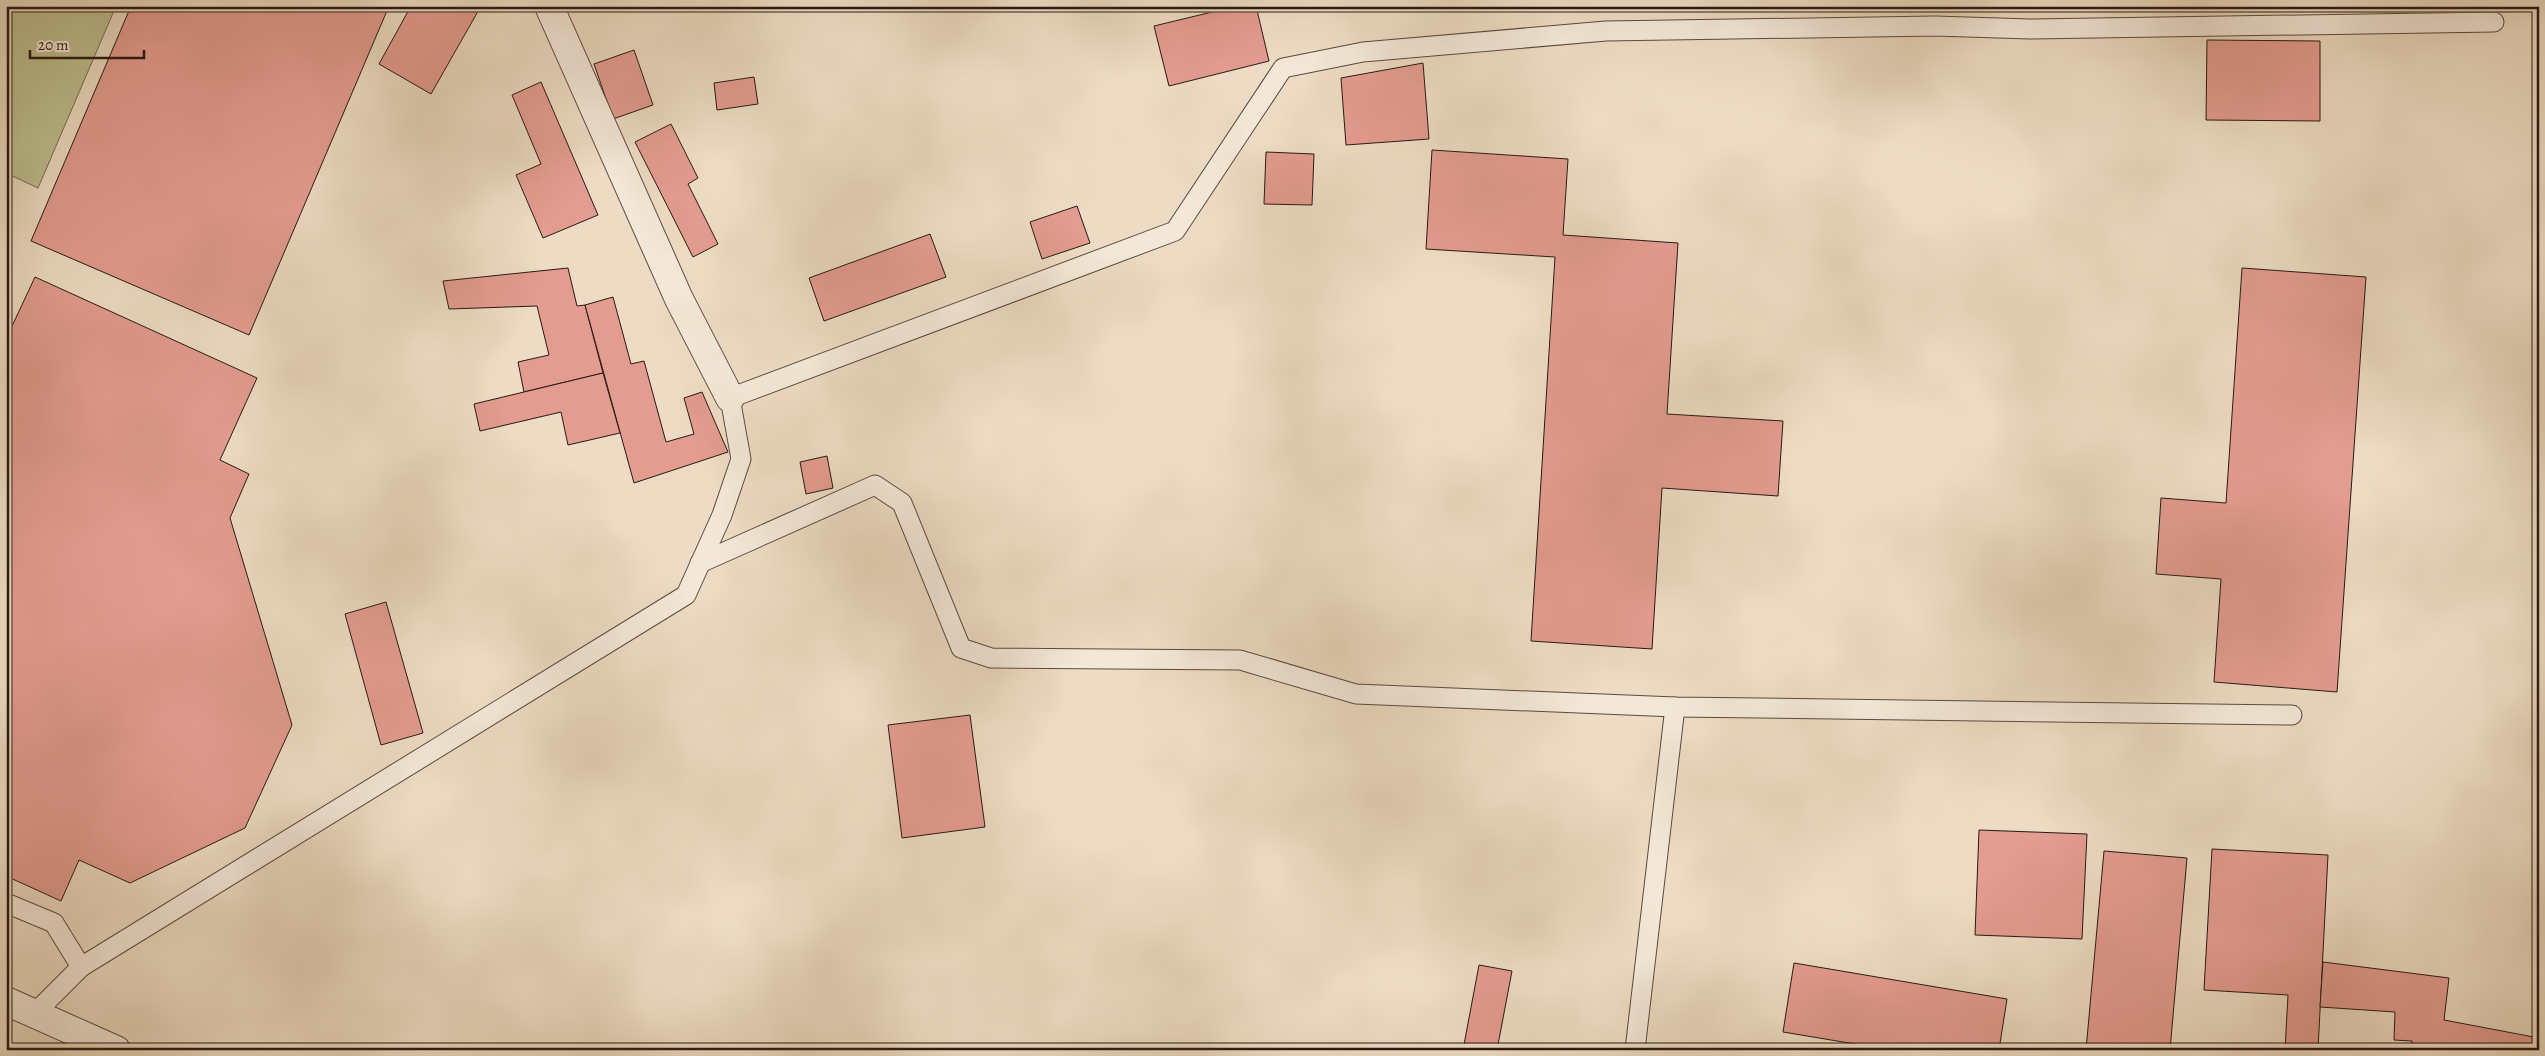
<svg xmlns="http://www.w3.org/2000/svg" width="2545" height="1056" viewBox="0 0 2545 1056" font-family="Alegreya,serif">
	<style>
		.green { fill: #bdbf90; stroke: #736c51 }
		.building { fill: #e39c90; stroke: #291912 }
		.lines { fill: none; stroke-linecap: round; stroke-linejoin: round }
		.lane-casing { stroke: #5a4a3e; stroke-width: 21 }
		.street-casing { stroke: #5a4a3e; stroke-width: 30 }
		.lane { stroke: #f3e8d8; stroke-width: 19 }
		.street { stroke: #f3e8d8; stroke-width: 28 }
	</style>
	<rect width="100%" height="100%" fill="#eddcc3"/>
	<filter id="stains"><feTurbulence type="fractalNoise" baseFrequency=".004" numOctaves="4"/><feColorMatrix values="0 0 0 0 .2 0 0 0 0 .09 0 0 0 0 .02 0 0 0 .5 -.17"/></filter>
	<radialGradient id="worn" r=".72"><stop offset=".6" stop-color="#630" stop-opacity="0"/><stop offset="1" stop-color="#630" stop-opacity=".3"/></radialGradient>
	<!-- green -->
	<path class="green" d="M6 6H116L38 188 6 173Z"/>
	<!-- building -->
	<g class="building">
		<path d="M131 6H389L249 335 31 241Z"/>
		<path d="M411 6H481L431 94 379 64Z"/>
		<path d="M1237 6H1256L1269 61 1169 86 1154 26Z"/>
		<path d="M2207 40 2320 41V121L2206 120Z"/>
		<path d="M634 50 653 105 613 119 594 64Z"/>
		<path d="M1423 63 1429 139 1346 145 1341 78Z"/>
		<path d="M754 77 758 104 717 110 714 83Z"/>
		<path d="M541 82 598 215 543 238 516 175 541 164 512 95Z"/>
		<path d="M671 124 698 178 688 184 718 244 693 257 635 142Z"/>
		<path d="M1432 150 1568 159 1563 235 1678 243 1667 414 1783 421 1778 496 1662 488 1652 649 1531 641 1555 257 1426 249Z"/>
		<path d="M1266 152 1314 154 1312 205 1264 204Z"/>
		<path d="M1077 206 1090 243 1042 259 1030 222Z"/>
		<path d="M6 223 12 226 6 238Z"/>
		<path d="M930 234 946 277 824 321 809 278Z"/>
		<path d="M568 268 577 306 585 305 603 373 524 392 518 362 549 355 537 306 449 309 443 281Z"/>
		<path d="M2242 268 2366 277 2337 692 2214 682 2221 579 2156 574 2161 498 2226 503Z"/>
		<path d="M35 277 257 378 220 460 249 474 230 518 292 725 245 828 130 883 79 860 61 901 6 876V339Z"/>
		<path d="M613 297 631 364 644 361 666 442 694 434 684 398 702 392 728 452 634 483 585 305Z"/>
		<path d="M603 373 620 433 568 445 561 412 480 431 474 404Z"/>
		<path d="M827 456 833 488 806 494 800 462Z"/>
		<path d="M386 602 423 733 381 745 345 614Z"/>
		<path d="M970 715 985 827 902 838 888 725Z"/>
		<path d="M1979 830 2087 834 2082 939 1975 935Z"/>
		<path d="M2212 849 2328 855 2318 1050H2285L2288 995 2204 990Z"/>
		<path d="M2104 851 2187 858 2170 1050H2086Z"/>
		<path d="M2323 962 2449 978 2444 1020 2539 1038V1050H2411L2412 1041 2394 1040 2395 1012 2320 1007Z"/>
		<path d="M1794 963 2007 999 1999 1050H1891L1783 1032Z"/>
		<path d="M1479 965 1512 971 1497 1050H1463Z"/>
	</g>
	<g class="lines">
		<defs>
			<g id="lane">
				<path d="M700 563 875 485 902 503 961 648 991 658 1240 660 1356 694 1675 707 2292 715"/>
				<path d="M6 903 54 923 81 967"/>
				<path d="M34 1014 81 967 686 595 722 515 741 459 730 398 1175 231 1283 68 1363 52 1606 31 1935 26 2030 29 2494 22"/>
				<path d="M1635 1050 1675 707"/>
			</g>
			<g id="street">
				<path d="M549 6 679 299 730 398"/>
				<path d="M6 1001 116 1050"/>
			</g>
		</defs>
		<!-- lane casing -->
		<use href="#lane" class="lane-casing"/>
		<!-- street casing -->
		<use href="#street" class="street-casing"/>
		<!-- lane -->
		<use href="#lane" class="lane"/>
		<!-- street -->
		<use href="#street" class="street"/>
	</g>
	<!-- margin -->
	<rect width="2545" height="1056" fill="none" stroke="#eddcc3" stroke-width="25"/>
	<rect x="8" y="8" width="2530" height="1041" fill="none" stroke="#291912" stroke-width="2.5"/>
	<rect x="12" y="12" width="2520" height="1031" fill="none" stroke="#291912"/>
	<!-- scale -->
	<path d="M30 50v8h114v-8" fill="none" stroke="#291912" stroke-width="2.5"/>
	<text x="38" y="50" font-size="15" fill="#291912" stroke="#f3e8d8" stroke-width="4" paint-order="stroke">20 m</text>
	<rect width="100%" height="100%" filter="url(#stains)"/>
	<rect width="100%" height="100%" fill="url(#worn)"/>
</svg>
